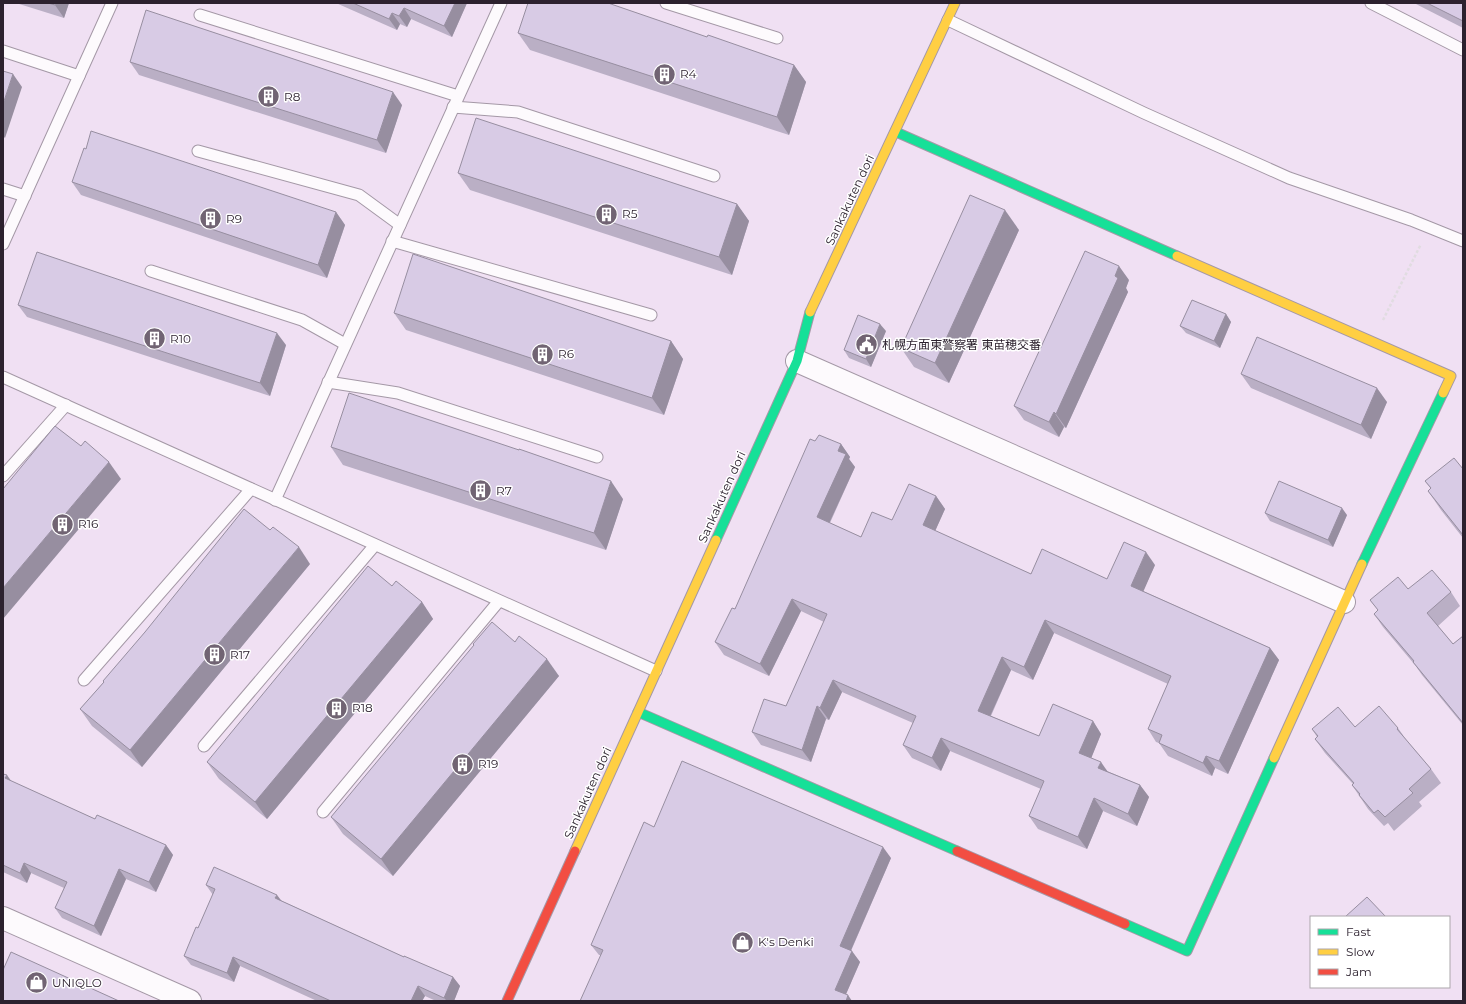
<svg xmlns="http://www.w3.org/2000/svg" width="1466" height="1004" viewBox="0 0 1466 1004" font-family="Montserrat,'Noto Sans JP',sans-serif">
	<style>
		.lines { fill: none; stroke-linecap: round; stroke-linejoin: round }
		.lane-casing { stroke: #a498a6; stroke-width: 13 }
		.street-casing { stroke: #a498a6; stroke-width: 24 }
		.fast-casing { stroke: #a498a6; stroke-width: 11 }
		.slow-casing { stroke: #a498a6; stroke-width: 11 }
		.jam-casing { stroke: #a498a6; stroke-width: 11 }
		.path { stroke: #e1dce1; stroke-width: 2.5; stroke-dasharray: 3 2; stroke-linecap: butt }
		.lane { stroke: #fdfafd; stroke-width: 11 }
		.street { stroke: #fdfafd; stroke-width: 22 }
		.fast { stroke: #16e098; stroke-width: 9 }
		.slow { stroke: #ffcf43; stroke-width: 9 }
		.jam { stroke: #f24e42; stroke-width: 9 }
		.wall { fill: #baafc5 }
		.shaded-wall { fill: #978ea0 }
		.building { fill: #d8cbe5; stroke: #978ea0 }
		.labels { text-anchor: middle; stroke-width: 3; stroke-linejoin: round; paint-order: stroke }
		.poi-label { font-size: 12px; fill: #2c212e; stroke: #fff; text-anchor: start }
		.street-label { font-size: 12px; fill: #2c212e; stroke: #fff }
	</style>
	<rect width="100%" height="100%" fill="#f0e0f3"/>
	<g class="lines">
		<defs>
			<g id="lane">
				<path d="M666 3 777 38"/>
				<path d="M1371 3 1463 50"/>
				<path d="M200 15 458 96"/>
				<path d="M948 20 1144 113 1289 178 1411 220 1463 241"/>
				<path d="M3 51 79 76"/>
				<path d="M453 107 518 112 714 176"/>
				<path d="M198 151 359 195 400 225"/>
				<path d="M3 189 25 196"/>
				<path d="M392 241 651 315"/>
				<path d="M3 244 112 3"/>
				<path d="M151 271 302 320 345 344"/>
				<path d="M3 377 656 671"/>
				<path d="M328 382 398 393 597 457"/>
				<path d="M3 476 66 405"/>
				<path d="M275 500 501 3"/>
				<path d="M84 680 251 489"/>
				<path d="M204 746 375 545"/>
				<path d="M323 812 499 601"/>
			</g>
			<g id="street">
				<path d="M797 361 1344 602"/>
				<path d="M3 918 190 1001"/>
			</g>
			<g id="fast">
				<path d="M896 132 1177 256"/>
				<path d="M716 540 797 361 810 312"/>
				<path d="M1362 564 1443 393"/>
				<path d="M638 712 957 851"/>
				<path d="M1125 924 1187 951 1274 758"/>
			</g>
			<g id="slow">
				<path d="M1177 256 1451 376 1443 393"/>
				<path d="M810 312 955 3"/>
				<path d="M1274 758 1362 564"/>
				<path d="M575 851 716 540"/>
			</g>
			<g id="jam">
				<path d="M957 851 1125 924"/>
				<path d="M507 1001 575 851"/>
			</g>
		</defs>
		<!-- lane casing -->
		<use href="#lane" class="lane-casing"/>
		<!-- street casing -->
		<use href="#street" class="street-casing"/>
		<!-- fast casing -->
		<use href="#fast" class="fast-casing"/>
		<!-- slow casing -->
		<use href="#slow" class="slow-casing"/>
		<!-- jam casing -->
		<use href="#jam" class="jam-casing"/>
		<!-- path -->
		<path class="path" d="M1383 320 1421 244"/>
		<!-- lane -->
		<use href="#lane" class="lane"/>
		<!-- street -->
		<use href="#street" class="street"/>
		<!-- fast -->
		<use href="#fast" class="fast"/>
		<!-- slow -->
		<use href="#slow" class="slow"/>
		<!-- jam -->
		<use href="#jam" class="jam"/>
	</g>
	<!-- wall -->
	<g class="wall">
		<path d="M16 3H69L64 18Z"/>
		<path d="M336 3H467L452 37 411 19 407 27 400 24 397 30Z"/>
		<path d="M1414 3H1463V28Z"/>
		<path d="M518 33 707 37 794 65 806 82 789 135 530 50Z"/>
		<path d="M130 62 402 105 386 153 139 75Z"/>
		<path d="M458 173 737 204 749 221 732 275 470 190Z"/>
		<path d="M72 182 336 212 345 225 327 278 81 195Z"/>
		<path d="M1019 230 949 383 914 367 901 348Z"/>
		<path d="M1129 280 1126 288 1128 292 1066 428 1064 427 1059 437 1024 420 1014 406Z"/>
		<path d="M18 305 286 345 270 396 27 317Z"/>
		<path d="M394 313 671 341 683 359 664 415 406 330Z"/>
		<path d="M1226 314 1231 322 1220 348 1186 333 1180 326Z"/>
		<path d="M886 331 871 367 849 358 844 350Z"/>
		<path d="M1241 374 1387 402 1371 439 1251 388Z"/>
		<path d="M815 441 841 444 850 457 849 459 855 467 830 523 861 537 892 520 936 496 945 509 935 531 1031 574 1107 579 1155 565 1143 591 1270 648 1279 660 1228 774 1215 768 1212 776 1168 756 1159 743 1156 742 1148 729 1168 684 1054 633 1033 680 1011 670 991 716 1039 736 1093 721 1101 734 1091 758 1107 771 1140 785 1149 797 1137 826 1103 811 1087 849 1038 829 1029 816 1041 789 950 751 941 771 912 758 903 745 913 723 842 692 829 720 826 719 811 762 761 745 752 732 786 706 824 622 801 611 769 676 724 655 715 642 735 609Z"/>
		<path d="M331 447 623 499 606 550 343 465Z"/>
		<path d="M1463 469V538L1441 510 1428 491 1431 489 1425 481Z"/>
		<path d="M1265 513 1347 515 1333 547 1270 521Z"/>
		<path d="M310 564 142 767 92 726 80 709 103 683V681Z"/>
		<path d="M392 586 422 602 433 619 267 819 219 779 207 762Z"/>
		<path d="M1408 589 1451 592 1460 606 1438 626 1453 644 1463 636V725L1422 675 1415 665 1383 627 1374 614 1378 610 1370 600Z"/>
		<path d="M515 642 559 676 393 876 343 834 331 817Z"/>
		<path d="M1355 727 1398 728 1407 741 1431 769 1441 783 1419 802 1422 806 1394 831 1388 823 1384 826 1368 809 1352 785 1353 784 1325 753 1315 739 1317 737 1312 729Z"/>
		<path d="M3 774 10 781 95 819 166 845 173 855 156 892 126 879 101 936 62 918 55 908 64 888 31 873 27 883 3 872Z"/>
		<path d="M654 827 891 858 851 951 860 962 846 994 599 955 591 945Z"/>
		<path d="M206 885 282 901 404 957 453 977 460 986 454 1001H436L425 996 422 1001H317L240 966 234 982 191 965 184 956 198 928 213 895Z"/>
	</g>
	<!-- shaded-wall -->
	<g class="shaded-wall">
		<path d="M56 3H69L64 18 55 5Z"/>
		<path d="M455 3H467L452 37 444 26Z"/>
		<path d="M404 8 411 19 407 27 399 16Z"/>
		<path d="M392 13 400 24 397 30 389 19Z"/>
		<path d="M794 65 806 82 789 135 777 117Z"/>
		<path d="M13 74 22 87 5 138 3 136V104Z"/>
		<path d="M393 92 402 105 386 153 377 140Z"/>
		<path d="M737 204 749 221 732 275 719 257Z"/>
		<path d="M1005 210 1019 230 949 383 935 363Z"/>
		<path d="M336 212 345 225 327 278 318 265Z"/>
		<path d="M1119 266 1129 280 1126 288 1128 292 1066 428 1056 414Z"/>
		<path d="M1226 314 1231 322 1220 348 1214 341Z"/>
		<path d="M880 324 886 331 871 367 866 359Z"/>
		<path d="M277 333 286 345 270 396 260 383Z"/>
		<path d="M671 341 683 359 664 415 652 398Z"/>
		<path d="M1377 388 1387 402 1371 439 1361 425Z"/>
		<path d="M1054 412 1064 427 1059 437 1049 422Z"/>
		<path d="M841 444 850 457 849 459 855 467 826 530 817 517 838 451Z"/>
		<path d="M109 462 121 479 3 619V588Z"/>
		<path d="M611 481 623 499 606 550 594 533Z"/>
		<path d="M936 496 945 509 932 538 923 525Z"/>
		<path d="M1342 508 1347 515 1333 547 1328 540Z"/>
		<path d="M299 547 310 564 142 767 130 750Z"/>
		<path d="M1146 552 1155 565 1140 599 1131 586Z"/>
		<path d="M792 599 801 611 769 676 760 664Z"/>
		<path d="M422 602 433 619 267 819 255 802Z"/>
		<path d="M1045 620 1054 633 1033 680 1024 667Z"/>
		<path d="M1270 648 1279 660 1228 774 1219 761Z"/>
		<path d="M1002 657 1011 670 987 723 978 711Z"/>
		<path d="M547 659 559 676 393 876 381 859Z"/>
		<path d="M833 680 842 692 829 720 820 708Z"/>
		<path d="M817 706 826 719 811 762 802 750Z"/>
		<path d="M1093 721 1101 734 1088 766 1079 753Z"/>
		<path d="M941 738 950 751 941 771 932 758Z"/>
		<path d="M1206 756 1215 768 1212 776 1203 763Z"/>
		<path d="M1101 762 1110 775 1098 768Z"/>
		<path d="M7 775 14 785 5 778Z"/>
		<path d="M1140 785 1149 797 1137 826 1128 814Z"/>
		<path d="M1094 798 1103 811 1087 849 1078 837Z"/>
		<path d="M166 845 173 855 156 892 149 882Z"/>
		<path d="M883 847 891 858 848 957 840 946Z"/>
		<path d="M24 863 31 873 27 883 20 873Z"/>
		<path d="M119 869 126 879 101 936 94 926Z"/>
		<path d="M277 895 284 904 275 898Z"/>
		<path d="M852 951 860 962 843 1001 835 990Z"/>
		<path d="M233 957 240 966 234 982 227 973Z"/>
		<path d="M453 977 460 986 454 1001H447L444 998Z"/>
		<path d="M418 986 425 996 422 1001H411Z"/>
		<path d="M848 995 852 1001H846Z"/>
	</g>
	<!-- building -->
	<g class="building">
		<path d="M48 3H56L55 5Z"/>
		<path d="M353 3H455L444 26 404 8 399 16 392 13 389 19Z"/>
		<path d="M528 3H608L707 37 708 35 794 65 777 117 518 33Z"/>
		<path d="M1427 3H1463V21Z"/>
		<path d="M146 10 393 92 377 140 130 62Z"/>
		<path d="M3 71 13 74 3 104Z"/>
		<path d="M476 118 737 204 719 257 458 173Z"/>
		<path d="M91 131 336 212 318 265 72 182 84 148 86 149Z"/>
		<path d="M970 195 1005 210 935 363 901 348Z"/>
		<path d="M1085 251 1119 266 1115 276 1118 278 1056 414 1054 412 1049 422 1014 406Z"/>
		<path d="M37 252 277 333 260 383 18 305Z"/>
		<path d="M413 254 671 341 652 398 394 313Z"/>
		<path d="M1192 300 1226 314 1214 341 1180 326Z"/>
		<path d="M858 315 880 324 866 359 844 350Z"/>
		<path d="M1257 337 1377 388 1361 425 1241 374Z"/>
		<path d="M349 393 519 450V449L611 481 594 533 331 447Z"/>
		<path d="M55 426 81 446 85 441 109 462 3 588V489Z"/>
		<path d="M819 435 841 444 838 451 846 454 817 517 861 537 872 512 892 520 909 484 936 496 923 525 1031 574 1042 549 1107 579 1124 542 1146 552 1131 586 1270 648 1219 761 1206 756 1203 763 1159 743 1162 735 1148 729 1171 676 1045 620 1024 667 1002 657 978 711 1039 736 1053 704 1093 721 1079 753 1101 762 1098 768 1140 785 1128 814 1094 798 1078 837 1029 816 1044 781 941 738 932 758 903 745 916 716 833 680 820 708 817 706 802 750 752 732 764 699 786 706 827 614 792 599 760 664 715 642 732 608 735 609 810 439 815 441Z"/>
		<path d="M1454 458 1463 469V535L1428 491 1431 488 1425 481Z"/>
		<path d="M1279 481 1342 508 1328 540 1265 513Z"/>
		<path d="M244 509 270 530 273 527 299 547 130 750 80 709 104 682 103 681 145 632Z"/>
		<path d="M368 566 392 586 396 581 422 602 255 802 207 762Z"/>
		<path d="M1432 570 1451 592 1427 613 1453 644 1463 636V723L1413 662 1414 661 1374 614 1378 610 1370 600 1398 577 1408 589Z"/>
		<path d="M492 622 515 642 519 636 547 659 381 859 331 817 474 645 473 644Z"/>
		<path d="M1379 706 1398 728 1397 729 1431 769 1409 789 1413 793 1385 817 1378 810 1374 813 1359 795 1360 794 1352 785 1354 783 1315 739 1318 736 1312 729 1338 707 1355 727Z"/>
		<path d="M682 761 883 847 840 946 852 951 835 990 848 995 846 1001H580L603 950 591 945 644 822 654 827Z"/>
		<path d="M3 774 7 775 5 778 95 819 97 815 166 845 149 882 119 869 94 926 55 908 67 882 24 863 20 873 3 865Z"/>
		<path d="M214 867 277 895 275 898 404 957V956L453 977 444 998 418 986 411 1001H331L233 957 227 973 184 956 196 927 198 928 215 889 206 885Z"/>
		<path d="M1367 897 1386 917H1345Z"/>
		<path d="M11 952 119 1001H3V970Z"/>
	</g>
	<!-- icons -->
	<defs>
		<symbol id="building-disc" viewBox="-11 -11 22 22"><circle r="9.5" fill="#716473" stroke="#fff"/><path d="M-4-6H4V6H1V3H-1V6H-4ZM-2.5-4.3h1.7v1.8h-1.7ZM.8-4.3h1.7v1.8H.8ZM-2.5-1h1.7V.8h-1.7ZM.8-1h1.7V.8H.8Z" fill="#fff"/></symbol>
		<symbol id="civic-disc" viewBox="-11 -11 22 22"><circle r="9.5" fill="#716473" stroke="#fff"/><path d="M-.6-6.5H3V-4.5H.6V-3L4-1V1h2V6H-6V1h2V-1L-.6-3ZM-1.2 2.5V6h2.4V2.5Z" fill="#fff"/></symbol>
		<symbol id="shop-disc" viewBox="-11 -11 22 22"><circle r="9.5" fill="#716473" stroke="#fff"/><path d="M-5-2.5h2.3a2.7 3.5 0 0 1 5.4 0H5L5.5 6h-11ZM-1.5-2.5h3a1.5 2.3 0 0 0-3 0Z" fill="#fff"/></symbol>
	</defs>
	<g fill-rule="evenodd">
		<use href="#building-disc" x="652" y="62" width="25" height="25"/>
		<use href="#building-disc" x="256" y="84" width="25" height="25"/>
		<use href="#building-disc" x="594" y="202" width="25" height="25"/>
		<use href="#building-disc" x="198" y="206" width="25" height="25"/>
		<use href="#building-disc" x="142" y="326" width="25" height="25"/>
		<use href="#civic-disc" x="854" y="332" width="25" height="25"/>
		<use href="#building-disc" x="530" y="342" width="25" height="25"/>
		<use href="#building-disc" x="468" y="478" width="25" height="25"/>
		<use href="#building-disc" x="50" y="512" width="25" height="25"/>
		<use href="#building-disc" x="202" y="642" width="25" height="25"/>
		<use href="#building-disc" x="324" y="696" width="25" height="25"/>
		<use href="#building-disc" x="450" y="752" width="25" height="25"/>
		<use href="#shop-disc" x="730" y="930" width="25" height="25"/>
		<use href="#shop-disc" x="24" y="970" width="25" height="25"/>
	</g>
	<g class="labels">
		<!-- poi labels -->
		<g class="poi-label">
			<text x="680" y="78">R4</text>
			<text x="284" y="101">R8</text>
			<text x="622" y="218">R5</text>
			<text x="226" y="223">R9</text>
			<text x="170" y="343">R10</text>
			<text x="882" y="349">札幌方面東警察署 東苗穂交番</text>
			<text x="558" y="358">R6</text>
			<text x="496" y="495">R7</text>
			<text x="78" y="528">R16</text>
			<text x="230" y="659">R17</text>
			<text x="352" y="712">R18</text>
			<text x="478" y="768">R19</text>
			<text x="758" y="946">K's Denki</text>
			<text x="52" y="987">UNIQLO</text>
		</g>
		<!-- street labels -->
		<g class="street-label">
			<text transform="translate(850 200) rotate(-65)" y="4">Sankakuten dori</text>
			<text transform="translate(722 497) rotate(-66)" y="4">Sankakuten dori</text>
			<text transform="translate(588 793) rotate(-66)" y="4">Sankakuten dori</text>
		</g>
	</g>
	<!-- border -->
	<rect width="1466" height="1004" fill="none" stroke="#2c212e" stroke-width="8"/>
	<!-- legend -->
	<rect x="1310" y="916" width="140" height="72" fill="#ffffff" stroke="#aba6ab"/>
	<rect x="1318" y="929" width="20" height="6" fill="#16e098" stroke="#aba6ab"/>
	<text x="1346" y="936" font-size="12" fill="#2c212e">Fast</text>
	<rect x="1318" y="949" width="20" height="6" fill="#ffcf43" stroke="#aba6ab"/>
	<text x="1346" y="956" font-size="12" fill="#2c212e">Slow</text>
	<rect x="1318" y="969" width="20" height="6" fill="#f24e42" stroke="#aba6ab"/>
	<text x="1346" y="976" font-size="12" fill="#2c212e">Jam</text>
</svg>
